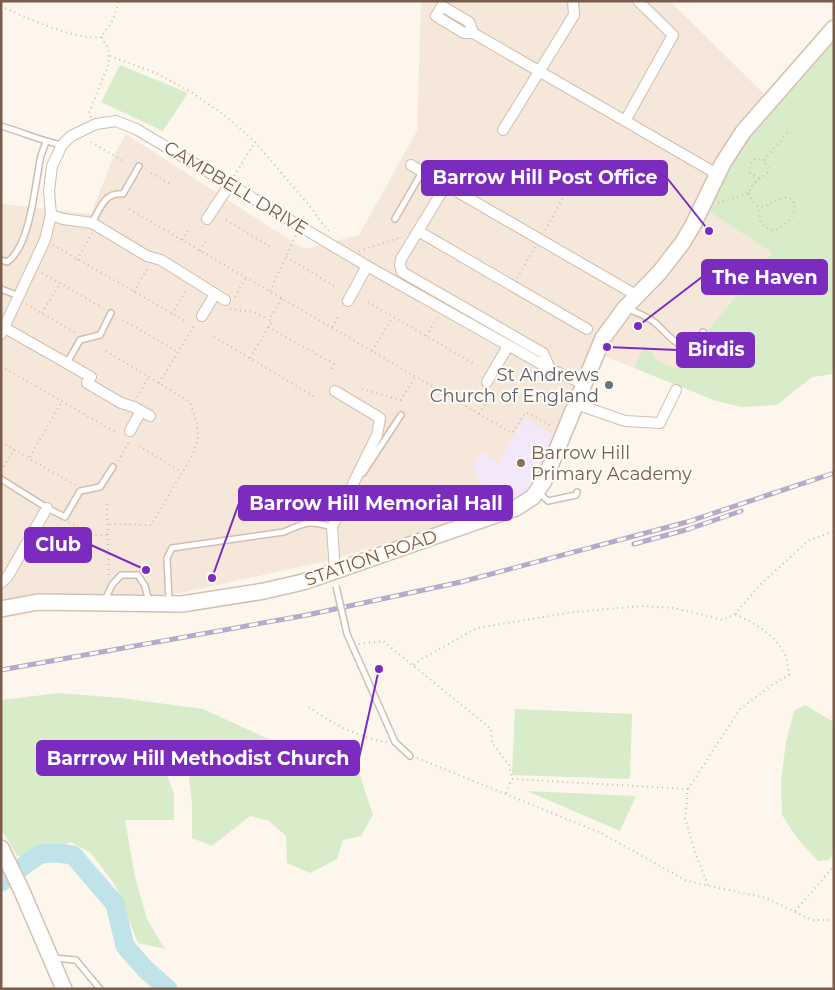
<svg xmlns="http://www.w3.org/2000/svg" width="835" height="990" viewBox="0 0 835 990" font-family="Montserrat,sans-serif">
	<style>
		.residential { fill: #f5e8da }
		.education { fill: #f3e8fa }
		.green { fill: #d8ecc9 }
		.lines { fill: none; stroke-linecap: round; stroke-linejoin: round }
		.river { stroke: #bfe3e8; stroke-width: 19 }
		.lane-casing { stroke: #d1beb0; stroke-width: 8 }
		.street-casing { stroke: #d1beb0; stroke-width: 12 }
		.secondary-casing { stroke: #d6c0b0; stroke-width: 18 }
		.path { stroke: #d9b8a5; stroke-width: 2; stroke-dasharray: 1 4; stroke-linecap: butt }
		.lane { stroke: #fff; stroke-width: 5 }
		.street { stroke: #fff; stroke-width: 10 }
		.secondary { stroke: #fff; stroke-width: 15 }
		.rail-casing { stroke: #b9a8c9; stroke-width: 5 }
		.rail { stroke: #fffaf3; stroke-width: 3; stroke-dasharray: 9; stroke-linecap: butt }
		.lane-bridge-casing { stroke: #d1beb0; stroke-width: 8; stroke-linecap: butt }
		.lane-bridge { stroke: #fff; stroke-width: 5 }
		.worship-dot { fill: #6b7280; stroke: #fffaf3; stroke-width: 2 }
		.education-dot { fill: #8d6e63; stroke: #fffaf3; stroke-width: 2 }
		.labels { text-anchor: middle; stroke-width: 4.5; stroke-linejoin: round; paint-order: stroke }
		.street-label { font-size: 18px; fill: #7a5c4d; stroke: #fffaf3 }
		.worship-label { font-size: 18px; fill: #5b616d; stroke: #fffaf3; text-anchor: end }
		.education-label { font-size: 18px; fill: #785e54; stroke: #fffaf3; text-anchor: start }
		.leader { fill: none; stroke: #7b2cbf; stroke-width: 2 }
		.callout-dot { fill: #7b2cbf; stroke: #fffaf3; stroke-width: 2 }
		.callout { fill: #7b2cbf; stroke: #7b2cbf; stroke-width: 2 }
		.callout-label { font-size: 19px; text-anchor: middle; font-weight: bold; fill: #fff }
	</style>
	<rect width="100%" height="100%" fill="#fdf6ec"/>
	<!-- residential -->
	<path class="residential" d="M421 1H670L768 98 705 209 772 253 707 331 713 344 692 365 674 368 656 359 645 345 634 368 591 351 555 436 524 419 498 464 482 452 473 465 492 508 419 533 327 561 181 593 1 610V204L91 214 115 153 126 134 304 249 359 235 417 131Z"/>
	<!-- education -->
	<path class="education" d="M524 418 555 436 531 491 516 499 492 508 473 466 482 452 498 464Z"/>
	<!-- green -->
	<g class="green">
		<path d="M834 36V374L812 377 777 405 742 407 716 401 634 368 645 344 656 359 674 368 692 365 713 344 707 331 772 253 705 209 726 163Z"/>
		<path d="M120 65 188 93 163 131 101 102Z"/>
		<path d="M59 693 121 698 203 709 314 760 317 753 358 769 373 815 361 836 343 840 337 859 310 873 287 863 286 836 269 821 250 816 212 846 192 838V803L188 768 165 759 145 754 148 769 167 775 174 794V820H125L135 877 147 919 165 949 138 943 115 885 90 852 70 842 40 854 17 856 1 829V700Z"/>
		<path d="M805 705 834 722V853L829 860 818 861 797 838 782 815 781 782 786 742 794 711Z"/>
		<path d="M515 709 632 714 630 779 512 775Z"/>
		<path d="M527 791 636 796 620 831Z"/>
	</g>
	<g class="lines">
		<!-- river -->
		<path class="river" d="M1 882 40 854 58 853 73 855 115 904 125 946 146 970 168 989"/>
		<defs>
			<g id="lane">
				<path d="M1 126C22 132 41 141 62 145"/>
				<path d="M395 219 422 172"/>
				<path d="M92 223C100 209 104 192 123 194L139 166"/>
				<path d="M1 260 7 262C30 247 35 186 40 160 41 154 44 148 46 142"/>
				<path d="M1 289 19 296"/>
				<path d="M628 309C636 312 645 316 653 321 667 332 676 350 695 346L703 332"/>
				<path d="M67 363 80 340 100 335 111 313"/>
				<path d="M363 473 401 415"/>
				<path d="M1 479 47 508 65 517 80 491 100 487 113 467"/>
				<path d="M538 492 548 501 576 495 577 492"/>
				<path d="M169 601 167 558 172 548 284 532C306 522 309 520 332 527"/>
				<path d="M104 602 112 585 121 575H138L145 586 149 602"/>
				<path d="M347 634 395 742 410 756"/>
				<path d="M53 958 76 960 100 989"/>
			</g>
			<g id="street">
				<path d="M473 33 469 22 442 6 436 16 464 33H473L717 174"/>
				<path d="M625 121 673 35 638 1"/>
				<path d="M503 130 574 15 573 1"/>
				<path d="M411 165 636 295"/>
				<path d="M446 185 401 259 400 265 402 272 543 353 550 369"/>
				<path d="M51 215 63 219 92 223 147 256 161 260 225 300"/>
				<path d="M207 219 230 184"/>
				<path d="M418 231 587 329"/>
				<path d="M348 301 367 266"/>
				<path d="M202 316 215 294"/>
				<path d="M5 328 91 377 87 383 121 403 134 407 150 416"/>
				<path d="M1 334 45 240 51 215 49 191 52 166 62 145 71 136 96 124 116 121 136 129 367 266 550 369 584 384"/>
				<path d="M487 382 508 346"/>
				<path d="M576 404 625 421 660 423 676 390"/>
				<path d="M130 431 141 411"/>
				<path d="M335 571 332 527 377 435 380 418 335 391"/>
				<path d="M1 583 8 576 47 508"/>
			</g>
			<g id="secondary">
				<path d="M1 609 38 602 182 604 264 591 303 582 335 571 516 508 533 497 544 481 603 338 625 308 659 273 683 242 693 225 723 163 743 132 834 28"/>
				<path d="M1 848 21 889 64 989"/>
			</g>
		</defs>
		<!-- lane casing -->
		<use href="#lane" class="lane-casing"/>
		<!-- street casing -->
		<use href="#street" class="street-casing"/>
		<!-- secondary casing -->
		<use href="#secondary" class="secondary-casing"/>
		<!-- path -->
		<g class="path">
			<path d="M1 6C24 17 77 41 101 37"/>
			<path d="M110 56 158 74 191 92 227 117 255 142 313 210 320 221 330 232"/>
			<path d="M91 117 89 113 109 63 108 48 101 37 113 20 119 1"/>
			<path d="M91 142 125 162"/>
			<path d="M151 173 172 185"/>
			<path d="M234 176 255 142"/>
			<path d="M759 178 750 173C749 167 750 163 755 159L764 160 788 132"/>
			<path d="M749 193C759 225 777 189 793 200 799 214 787 223 776 230 761 229 758 220 760 207"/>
			<path d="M718 203 749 193C752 180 765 179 769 169L764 160"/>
			<path d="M129 209 512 433 526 412 553 427"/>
			<path d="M226 220 271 247"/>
			<path d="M545 230 566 193"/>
			<path d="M182 240 190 227"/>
			<path d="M53 245 187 322"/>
			<path d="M200 251 208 238"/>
			<path d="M359 251 402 237"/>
			<path d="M286 257 336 287"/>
			<path d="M77 260 92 233"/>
			<path d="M42 273 103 308"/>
			<path d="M517 278 535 247"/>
			<path d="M270 291 296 235"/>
			<path d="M134 292 149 266"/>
			<path d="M235 297 246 277"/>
			<path d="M368 302 476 365"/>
			<path d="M26 304 76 333"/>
			<path d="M230 309 253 312 268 319"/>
			<path d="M42 313 60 283"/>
			<path d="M172 314 187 288"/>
			<path d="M123 320 178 352"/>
			<path d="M268 327 334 364 330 371"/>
			<path d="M332 327 339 315"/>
			<path d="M426 336 438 316"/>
			<path d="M214 337 315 397"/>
			<path d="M106 351 190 402 197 423 198 440 192 456 151 525 108 524"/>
			<path d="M372 351 393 317"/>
			<path d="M250 358 272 321 269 320 282 298"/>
			<path d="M1 366 117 433"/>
			<path d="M159 383 194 326"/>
			<path d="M362 389 401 400 415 377"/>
			<path d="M137 397 149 377"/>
			<path d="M463 404 470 392"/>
			<path d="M479 414 487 401"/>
			<path d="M1 442 75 485"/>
			<path d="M139 446 182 472"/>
			<path d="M30 457 62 401"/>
			<path d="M118 461 129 442"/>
			<path d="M1 471 14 449"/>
			<path d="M107 504 109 575 110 576"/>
			<path d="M69 522 92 535H108"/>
			<path d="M1 555 4 557"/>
			<path d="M359 644 383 641 491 729 492 743 509 765 512 779 688 789"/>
			<path d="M414 665 423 658 477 628 574 612 642 606 674 608 723 620 735 614 761 584 808 541 834 531"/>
			<path d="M309 707C329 722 362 739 387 742"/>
			<path d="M417 758 601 833 687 881 766 898 812 920H834"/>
			<path d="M506 793 512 779"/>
			<path d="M708 885 696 855 685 818 688 789 740 709 772 685 789 675C788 668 787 660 785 655 775 634 754 623 735 614"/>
			<path d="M795 911 834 866"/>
		</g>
		<!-- lane -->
		<use href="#lane" class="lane"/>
		<!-- street -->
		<use href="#street" class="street"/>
		<!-- secondary -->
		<use href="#secondary" class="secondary"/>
		<defs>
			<g id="rail">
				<path d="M634 544 689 529 741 511"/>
				<path d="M1 670 307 615 461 582 687 522 834 473"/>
			</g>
		</defs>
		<!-- rail casing -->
		<use href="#rail" class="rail-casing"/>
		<!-- rail -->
		<use href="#rail" class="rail"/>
		<defs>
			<path id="lane-bridge" d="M336 586 347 634"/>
		</defs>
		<!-- lane-bridge casing -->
		<use href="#lane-bridge" class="lane-bridge-casing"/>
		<!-- lane-bridge -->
		<use href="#lane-bridge" class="lane-bridge"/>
	</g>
	<!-- markers -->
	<circle class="worship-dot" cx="609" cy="385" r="5"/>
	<circle class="education-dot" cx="521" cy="463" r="5"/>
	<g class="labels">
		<!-- street labels -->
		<g class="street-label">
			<text transform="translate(236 188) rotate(31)" y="6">CAMPBELL DRIVE</text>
			<text transform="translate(371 558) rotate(-19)" y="6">STATION ROAD</text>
		</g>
		<!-- worship labels -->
		<g class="worship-label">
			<text x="599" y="381">St Andrews<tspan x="599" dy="21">Church of England</tspan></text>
		</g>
		<!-- education labels -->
		<g class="education-label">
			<text x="531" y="459">Barrow Hill<tspan x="531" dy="21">Primary Academy</tspan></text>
		</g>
	</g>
	<!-- callouts -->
	<path class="leader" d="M709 231L667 178M638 326L702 277M607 347L677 350M212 578L239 503M146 570L91 545M379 669L359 758"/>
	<g class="callout-dot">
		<circle cx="709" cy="231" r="5"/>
		<circle cx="638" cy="326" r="5"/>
		<circle cx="607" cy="347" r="5"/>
		<circle cx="212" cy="578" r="5"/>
		<circle cx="146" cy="570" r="5"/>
		<circle cx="379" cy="669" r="5"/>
	</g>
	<g class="callout">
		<rect x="422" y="161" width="245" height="34" rx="5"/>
		<rect x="702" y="260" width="125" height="34" rx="5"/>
		<rect x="677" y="333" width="77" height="34" rx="5"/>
		<rect x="239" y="486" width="273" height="34" rx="5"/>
		<rect x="25" y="528" width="66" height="34" rx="5"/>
		<rect x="37" y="741" width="322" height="34" rx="5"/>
	</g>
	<g class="callout-label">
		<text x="545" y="184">Barrow Hill Post Office</text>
		<text x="765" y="284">The Haven</text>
		<text x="716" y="356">Birdis</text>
		<text x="376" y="510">Barrow Hill Memorial Hall</text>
		<text x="58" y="551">Club</text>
		<text x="198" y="765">Barrrow Hill Methodist Church</text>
	</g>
	<!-- border -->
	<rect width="835" height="990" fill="none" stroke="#7a5c4d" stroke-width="5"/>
</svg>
